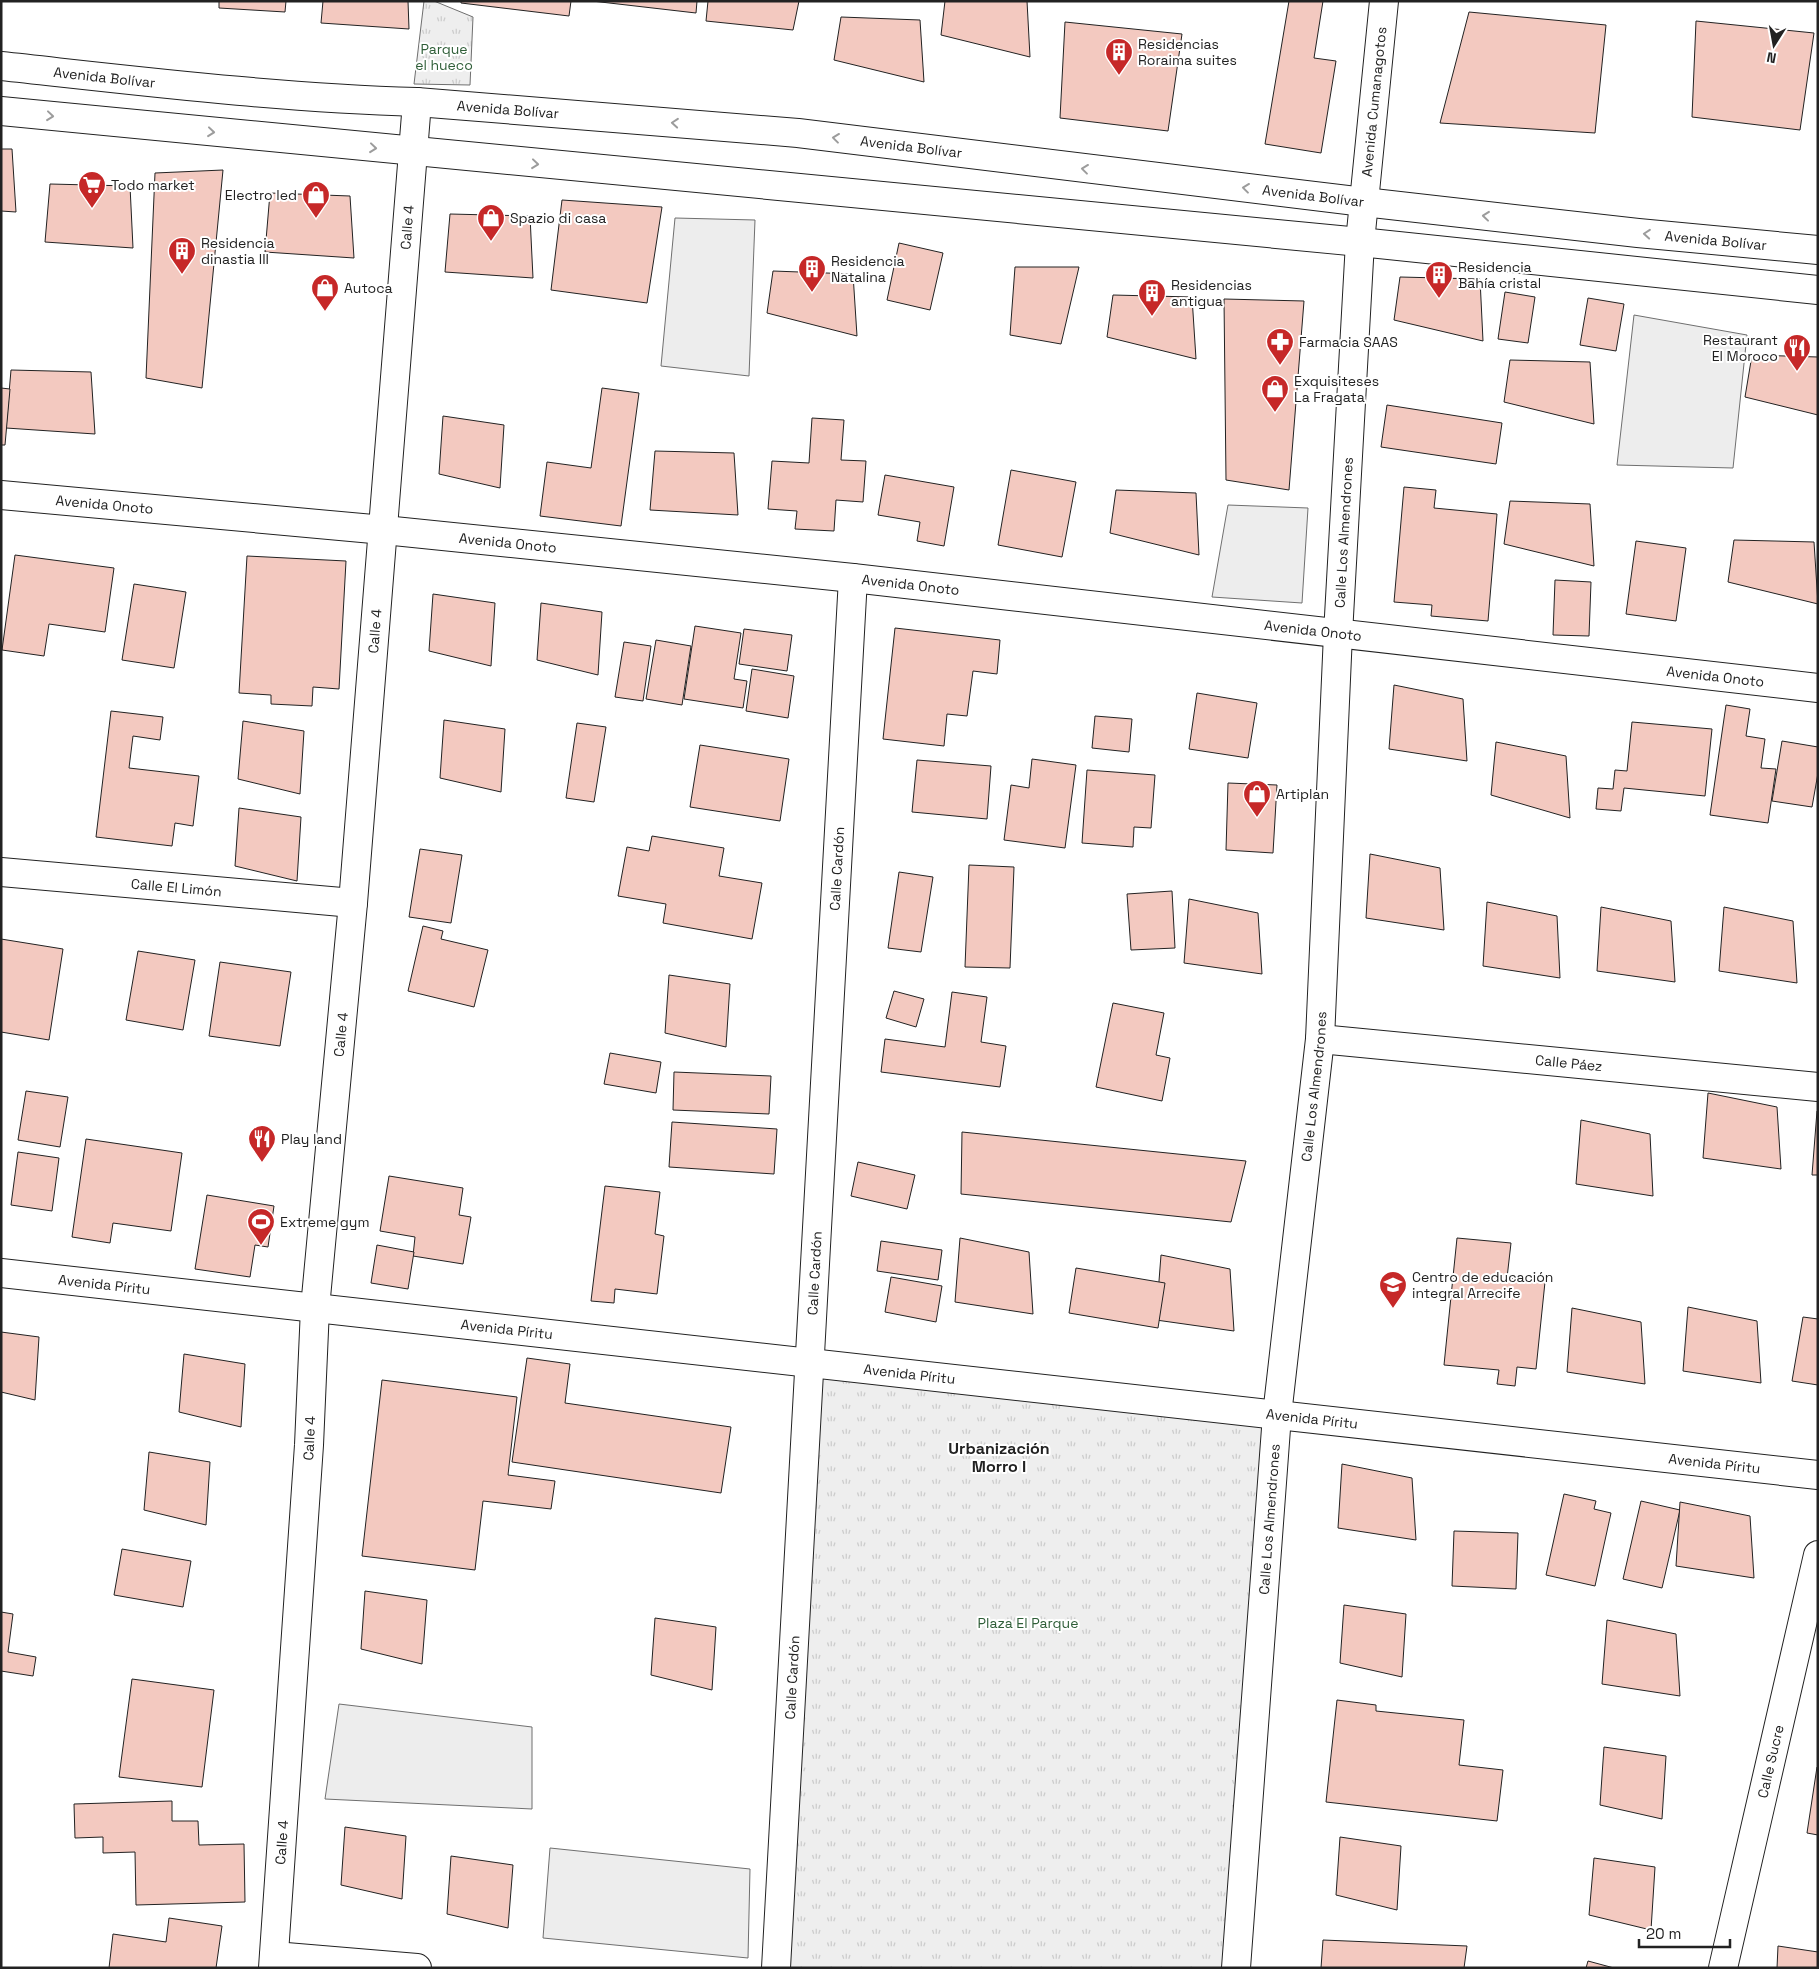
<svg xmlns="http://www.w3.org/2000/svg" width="1819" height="1969" font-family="'Space Grotesk',sans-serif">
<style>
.park{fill:url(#park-tufts);stroke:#6f6f6f}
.parking{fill:#ededed;stroke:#6f6f6f}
.building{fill:#f3c9c0;stroke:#222}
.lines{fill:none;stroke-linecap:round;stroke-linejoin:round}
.street-casing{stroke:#222;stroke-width:30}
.street{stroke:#fff;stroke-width:28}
.oneway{stroke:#9c9c9c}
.labels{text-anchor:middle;stroke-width:4;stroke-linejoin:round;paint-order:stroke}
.poi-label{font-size:14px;fill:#222;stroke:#fff;text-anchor:start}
.park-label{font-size:14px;fill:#2f5e38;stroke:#fff}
.street-label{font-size:14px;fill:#222;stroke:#fff}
.quarter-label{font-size:16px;font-weight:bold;fill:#222;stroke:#fff}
</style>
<defs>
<pattern id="park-tufts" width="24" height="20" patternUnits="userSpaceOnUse" patternTransform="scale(1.25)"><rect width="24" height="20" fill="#eee"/><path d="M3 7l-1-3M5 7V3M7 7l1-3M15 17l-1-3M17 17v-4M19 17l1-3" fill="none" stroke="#ccc"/></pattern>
</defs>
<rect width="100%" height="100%" fill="#fff"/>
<g class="park">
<polygon points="424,1 434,1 473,17 470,85 414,84"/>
<polygon points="810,1363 1277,1415 1236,1968 776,1968"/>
</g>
<g class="parking">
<polygon points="675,218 755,220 749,376 661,366"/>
<polygon points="1634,315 1747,335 1733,468 1617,465"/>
<polygon points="1228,505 1308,508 1302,603 1212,597"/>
<polygon points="339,1704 532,1727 532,1809 325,1799"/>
<polygon points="550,1848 750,1869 748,1958 543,1938"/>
</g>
<g class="building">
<polygon points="219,1 286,1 285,12 219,8"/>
<polygon points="323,1 408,1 409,29 321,23"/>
<polygon points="461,1 571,1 569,16 461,3"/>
<polygon points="592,1 697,1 696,13"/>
<polygon points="708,1 799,1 793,30 706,21"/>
<polygon points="945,1 1027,1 1030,57 941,35"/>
<polygon points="1289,1 1323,1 1314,58 1336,61 1321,153 1265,144"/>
<polygon points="1469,12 1606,25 1595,133 1440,123"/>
<polygon points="841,17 920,20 924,82 834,60"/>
<polygon points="1696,21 1814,33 1800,130 1692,117"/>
<polygon points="1065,22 1182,34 1168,131 1060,118"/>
<polygon points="1,149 12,149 16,212 1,211"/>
<polygon points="223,170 202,388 146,378 155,173"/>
<polygon points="50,184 130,186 133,248 45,242"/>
<polygon points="270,193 350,196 354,258 265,252"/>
<polygon points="562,200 662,207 647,303 551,290"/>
<polygon points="450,214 530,216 533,278 445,272"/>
<polygon points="899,243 943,253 930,310 887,300"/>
<polygon points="1015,267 1079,267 1061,344 1010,335"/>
<polygon points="773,271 853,274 857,336 767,313"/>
<polygon points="1400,277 1480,279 1483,341 1394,320"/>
<polygon points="1505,292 1535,297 1528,343 1498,339"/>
<polygon points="1113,295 1192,297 1196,359 1107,337"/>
<polygon points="1588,298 1624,304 1616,351 1580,345"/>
<polygon points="1224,299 1304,301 1289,490 1226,480"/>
<polygon points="1752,355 1818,357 1818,415 1745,397"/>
<polygon points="1510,360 1590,362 1594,424 1504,402"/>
<polygon points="11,370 91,372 95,434 6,428"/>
<polygon points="1,388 10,389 5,445 1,445"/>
<polygon points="602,388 639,393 621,526 540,516 547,462 591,468"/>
<polygon points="1387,405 1502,423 1496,464 1381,447"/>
<polygon points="443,416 504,425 500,488 439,474"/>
<polygon points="812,418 844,420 841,460 866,461 863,502 836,500 834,531 795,529 797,511 768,509 772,461 809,463"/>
<polygon points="655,451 734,453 738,515 650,510"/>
<polygon points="1011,470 1076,482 1062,557 998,545"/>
<polygon points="885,475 954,487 944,546 917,541 920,522 878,515"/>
<polygon points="1404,487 1436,490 1434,508 1497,514 1488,621 1431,616 1432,605 1394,602"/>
<polygon points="1116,490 1196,493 1199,555 1110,533"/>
<polygon points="1510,501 1590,504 1594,566 1504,544"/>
<polygon points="1734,540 1814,542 1818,604 1728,582"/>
<polygon points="1636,541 1686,548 1676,621 1626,614"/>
<polygon points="15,555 114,568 105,632 49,624 44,656 2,650"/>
<polygon points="247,556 346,561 339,689 313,687 312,706 271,704 271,695 239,693"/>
<polygon points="1555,580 1591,582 1589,636 1553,635"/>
<polygon points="134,584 186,592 174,668 122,660"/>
<polygon points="433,594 495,603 491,666 429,651"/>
<polygon points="541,603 602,612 598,675 537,660"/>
<polygon points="695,626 741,633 734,679 747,681 743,708 684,699"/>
<polygon points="895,628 1000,640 997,674 973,671 967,716 947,714 944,746 883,739"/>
<polygon points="744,629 792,635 787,671 739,664"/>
<polygon points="656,640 691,646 682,705 646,699"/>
<polygon points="624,642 651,646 643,701 615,697"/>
<polygon points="752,669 794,676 788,718 746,711"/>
<polygon points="1394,685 1463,699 1467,761 1389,749"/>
<polygon points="1197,693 1257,703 1248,758 1189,749"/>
<polygon points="1726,705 1750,709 1746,736 1765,739 1761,768 1776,769 1768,823 1710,815"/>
<polygon points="111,711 163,717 160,740 133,736 129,768 199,776 193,826 175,823 172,846 96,837"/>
<polygon points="1095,716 1132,719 1129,752 1092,748"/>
<polygon points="444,720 505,729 501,792 440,778"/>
<polygon points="243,721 304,731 300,794 238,779"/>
<polygon points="1632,722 1712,729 1705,796 1624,788 1621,811 1596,809 1598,788 1613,789 1615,770 1627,771"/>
<polygon points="577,723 606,727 594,802 566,798"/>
<polygon points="1782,741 1818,747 1818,773 1812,807 1772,801"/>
<polygon points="1496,742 1566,756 1570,818 1491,795"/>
<polygon points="700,745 789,759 780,821 690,807"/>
<polygon points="1032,759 1076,765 1065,848 1004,840 1011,785 1029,788"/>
<polygon points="917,760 991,766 987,819 912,812"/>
<polygon points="1087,770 1155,775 1151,828 1134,827 1133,847 1082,843"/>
<polygon points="1228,783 1277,785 1273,853 1226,850"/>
<polygon points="239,808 301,817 297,881 235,866"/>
<polygon points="652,836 724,848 719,876 762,883 752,939 663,923 666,904 618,896 627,847 649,851"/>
<polygon points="420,849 462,855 451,923 409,917"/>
<polygon points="1370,854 1440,868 1444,930 1366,918"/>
<polygon points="969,865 1014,867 1010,968 965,967"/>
<polygon points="899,872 933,877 921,952 888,948"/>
<polygon points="1172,891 1175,948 1131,950 1127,894"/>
<polygon points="1189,899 1258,913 1262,974 1184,963"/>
<polygon points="1487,902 1557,916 1560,978 1483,966"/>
<polygon points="1601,907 1671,921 1675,982 1597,971"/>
<polygon points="1724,907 1793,921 1797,983 1719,971"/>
<polygon points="423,926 443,931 441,939 488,950 474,1007 408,991"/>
<polygon points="1,939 63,949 49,1040 1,1032"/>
<polygon points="138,951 195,960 183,1030 126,1020"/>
<polygon points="220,962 291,972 280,1046 209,1036"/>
<polygon points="669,975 730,984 726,1047 665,1033"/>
<polygon points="894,991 924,999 916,1027 886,1018"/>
<polygon points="952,992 987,997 981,1042 1006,1046 1000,1087 881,1072 885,1039 945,1047"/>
<polygon points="1113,1003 1164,1013 1156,1055 1170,1058 1162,1101 1096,1087"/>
<polygon points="610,1053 661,1062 656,1093 604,1084"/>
<polygon points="674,1072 771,1076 769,1114 673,1110"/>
<polygon points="26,1091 68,1097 60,1147 18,1140"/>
<polygon points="1708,1093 1777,1107 1781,1169 1703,1158"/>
<polygon points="1817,1111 1818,1111 1818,1175 1812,1175"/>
<polygon points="1581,1120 1650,1134 1653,1196 1576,1184"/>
<polygon points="672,1122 777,1129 774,1174 669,1167"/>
<polygon points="962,1132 1246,1161 1231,1222 961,1194"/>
<polygon points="86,1139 182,1153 171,1231 113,1223 110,1243 72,1237"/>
<polygon points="18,1152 59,1158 52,1211 11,1205"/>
<polygon points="858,1162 915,1175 907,1209 851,1196"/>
<polygon points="389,1176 463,1188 459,1215 471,1217 463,1264 413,1256 415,1237 380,1231"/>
<polygon points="605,1186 660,1192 655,1234 664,1236 657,1294 615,1289 614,1303 591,1301"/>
<polygon points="207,1195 274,1206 268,1247 255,1245 250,1277 195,1269"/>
<polygon points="960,1238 1029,1252 1033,1314 955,1302"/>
<polygon points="1457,1238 1511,1243 1507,1278 1545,1282 1536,1369 1517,1367 1515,1386 1497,1384 1499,1370 1444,1365"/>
<polygon points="881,1241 942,1250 938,1280 877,1271"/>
<polygon points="377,1245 414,1252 408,1289 371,1283"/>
<polygon points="1161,1255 1230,1269 1234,1331 1156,1320"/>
<polygon points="1076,1268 1165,1283 1158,1328 1069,1313"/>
<polygon points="891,1277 942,1286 936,1322 885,1312"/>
<polygon points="1688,1307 1757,1321 1761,1383 1683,1371"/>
<polygon points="1572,1308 1641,1322 1645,1384 1567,1372"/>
<polygon points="1803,1317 1818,1319 1818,1385 1792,1381"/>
<polygon points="1,1332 39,1337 35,1400 1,1392"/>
<polygon points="184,1354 245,1364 241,1427 179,1412"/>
<polygon points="527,1358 570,1364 565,1403 731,1427 721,1493 512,1462"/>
<polygon points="382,1380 517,1397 508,1475 555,1481 551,1509 483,1501 475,1570 362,1556"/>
<polygon points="149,1452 210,1462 206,1525 144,1510"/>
<polygon points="1342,1464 1412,1478 1416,1540 1338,1528"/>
<polygon points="1564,1494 1596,1501 1594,1509 1611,1513 1595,1586 1546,1575"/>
<polygon points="1641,1501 1680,1510 1662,1588 1623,1579"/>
<polygon points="1680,1502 1750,1516 1754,1578 1676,1566"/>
<polygon points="1454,1531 1518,1533 1516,1589 1452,1586"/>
<polygon points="122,1549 191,1561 183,1607 114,1595"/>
<polygon points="365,1591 427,1600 422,1664 361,1649"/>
<polygon points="1344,1605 1406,1614 1402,1677 1340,1663"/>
<polygon points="1,1612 13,1614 8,1652 36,1657 33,1676 1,1671"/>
<polygon points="655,1618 716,1627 712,1690 651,1675"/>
<polygon points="1607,1620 1676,1634 1680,1696 1602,1684"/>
<polygon points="132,1679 214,1690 202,1787 119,1777"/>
<polygon points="1337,1700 1376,1705 1376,1711 1464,1720 1459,1765 1503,1770 1497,1821 1326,1802"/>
<polygon points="1604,1747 1666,1756 1662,1819 1600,1805"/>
<polygon points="1817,1767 1818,1767 1818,1835 1807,1833"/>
<polygon points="172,1801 172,1821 198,1821 199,1845 244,1844 245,1902 136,1905 135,1852 103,1853 103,1837 75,1838 74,1804"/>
<polygon points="345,1827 406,1836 402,1899 341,1885"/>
<polygon points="1340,1837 1401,1846 1397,1910 1336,1895"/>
<polygon points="451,1856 513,1865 508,1928 447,1914"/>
<polygon points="1594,1858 1655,1867 1651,1930 1589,1915"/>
<polygon points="169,1918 222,1926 216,1968 109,1968 113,1934 166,1942"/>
<polygon points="1323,1940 1467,1946 1464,1968 1321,1968"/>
<polygon points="1778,1946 1818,1952 1818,1968 1777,1968"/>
<polygon points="1588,1961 1614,1968 1586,1968"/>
</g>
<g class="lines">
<defs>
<g id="street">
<path id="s1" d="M1 66C140 81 278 98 417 102L798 133 1364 202 1638 233 1818 250"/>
<polyline points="1,111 1360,242 1818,290"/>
<path id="s2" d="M1 495 384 530 853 578 1818 688"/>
<path id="s3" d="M1 872 353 903"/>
<path id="s4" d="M1320 1039 1818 1087"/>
<path id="s5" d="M1 1273 1818 1475"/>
<polyline points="274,1956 417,1968"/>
<path id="s6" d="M273 1968 309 1445 315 1308 353 903 417 102"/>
<path id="s7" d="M776 1968 853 578"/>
<path id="s8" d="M1236 1968 1277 1415 1320 1039 1338 634 1360 242 1384 1"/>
<path id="s9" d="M1723 1968 1818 1555"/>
</g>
</defs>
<use href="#street" class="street-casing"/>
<use href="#street" class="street"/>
</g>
<defs><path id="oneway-chevron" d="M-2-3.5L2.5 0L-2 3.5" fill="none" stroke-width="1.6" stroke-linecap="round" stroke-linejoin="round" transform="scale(1.25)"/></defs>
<g class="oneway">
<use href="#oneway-chevron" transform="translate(50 116) rotate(6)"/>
<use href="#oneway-chevron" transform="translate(675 123) rotate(-175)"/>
<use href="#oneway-chevron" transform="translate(211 132) rotate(6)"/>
<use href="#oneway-chevron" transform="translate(836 138) rotate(-173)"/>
<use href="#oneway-chevron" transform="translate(373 148) rotate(6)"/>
<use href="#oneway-chevron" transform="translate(535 164) rotate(6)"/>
<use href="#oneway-chevron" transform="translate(1085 169) rotate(-173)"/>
<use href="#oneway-chevron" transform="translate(1246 188) rotate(-173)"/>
<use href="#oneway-chevron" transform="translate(1486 216) rotate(-174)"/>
<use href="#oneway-chevron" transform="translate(1647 234) rotate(-175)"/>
</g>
<defs>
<symbol id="building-pin" viewBox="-11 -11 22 30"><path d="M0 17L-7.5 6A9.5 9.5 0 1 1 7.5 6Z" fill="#c62828" stroke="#fff"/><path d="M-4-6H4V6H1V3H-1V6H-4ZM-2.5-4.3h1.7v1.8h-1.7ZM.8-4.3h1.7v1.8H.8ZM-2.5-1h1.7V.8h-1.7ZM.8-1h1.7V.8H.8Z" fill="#fff"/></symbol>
<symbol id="supermarket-pin" viewBox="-11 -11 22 30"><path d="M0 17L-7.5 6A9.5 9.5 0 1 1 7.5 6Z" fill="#c62828" stroke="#fff"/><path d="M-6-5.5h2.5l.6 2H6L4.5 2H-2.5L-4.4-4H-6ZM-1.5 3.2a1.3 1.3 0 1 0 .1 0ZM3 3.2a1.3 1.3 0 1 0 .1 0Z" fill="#fff"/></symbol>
<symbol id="shop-pin" viewBox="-11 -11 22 30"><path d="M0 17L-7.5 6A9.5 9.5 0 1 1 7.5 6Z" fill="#c62828" stroke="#fff"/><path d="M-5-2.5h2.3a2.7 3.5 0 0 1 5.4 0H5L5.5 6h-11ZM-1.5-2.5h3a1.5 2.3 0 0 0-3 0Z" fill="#fff"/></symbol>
<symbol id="pharmacy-pin" viewBox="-11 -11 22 30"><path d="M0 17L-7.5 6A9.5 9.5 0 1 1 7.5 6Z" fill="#c62828" stroke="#fff"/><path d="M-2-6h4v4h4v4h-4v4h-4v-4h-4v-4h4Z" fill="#fff"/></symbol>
<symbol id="restaurant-pin" viewBox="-11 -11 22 30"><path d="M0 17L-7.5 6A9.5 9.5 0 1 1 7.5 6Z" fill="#c62828" stroke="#fff"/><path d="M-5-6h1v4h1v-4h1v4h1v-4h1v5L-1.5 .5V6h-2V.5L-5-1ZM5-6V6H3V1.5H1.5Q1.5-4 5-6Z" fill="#fff"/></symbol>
<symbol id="stadium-pin" viewBox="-11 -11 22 30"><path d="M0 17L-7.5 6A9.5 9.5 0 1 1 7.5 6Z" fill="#c62828" stroke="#fff"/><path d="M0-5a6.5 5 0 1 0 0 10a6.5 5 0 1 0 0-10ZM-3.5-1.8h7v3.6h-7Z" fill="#fff"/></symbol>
<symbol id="school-pin" viewBox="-11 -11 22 30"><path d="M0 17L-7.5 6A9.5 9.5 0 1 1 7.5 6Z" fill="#c62828" stroke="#fff"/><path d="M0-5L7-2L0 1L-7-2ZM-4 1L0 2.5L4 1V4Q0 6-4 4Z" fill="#fff"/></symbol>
</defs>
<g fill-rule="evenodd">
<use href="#building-pin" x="1103" y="36" width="32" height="43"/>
<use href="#supermarket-pin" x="76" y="169" width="32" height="43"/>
<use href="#shop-pin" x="300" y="179" width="32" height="43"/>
<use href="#shop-pin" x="475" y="202" width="32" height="43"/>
<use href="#building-pin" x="166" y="235" width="32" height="43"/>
<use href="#building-pin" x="796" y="253" width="32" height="43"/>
<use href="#building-pin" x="1423" y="259" width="32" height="43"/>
<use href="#shop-pin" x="309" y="272" width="32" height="43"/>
<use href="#building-pin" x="1136" y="277" width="32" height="43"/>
<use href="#pharmacy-pin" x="1264" y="326" width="32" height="43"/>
<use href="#restaurant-pin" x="1781" y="332" width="32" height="43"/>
<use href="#shop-pin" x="1259" y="373" width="32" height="43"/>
<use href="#shop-pin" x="1241" y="778" width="32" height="43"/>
<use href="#restaurant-pin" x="246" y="1123" width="32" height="43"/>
<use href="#stadium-pin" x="245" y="1206" width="32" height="43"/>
<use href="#school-pin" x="1377" y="1269" width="32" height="43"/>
</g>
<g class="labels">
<g class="poi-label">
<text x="1138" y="49">Residencias<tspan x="1138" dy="16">Roraima suites</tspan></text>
<text x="111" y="190">Todo market</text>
<text x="297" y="200" text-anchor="end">Electro led</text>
<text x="510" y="223">Spazio di casa</text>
<text x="201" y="248">Residencia<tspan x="201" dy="16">dinastia III</tspan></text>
<text x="831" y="266">Residencia<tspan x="831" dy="16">Natalina</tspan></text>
<text x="1458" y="272">Residencia<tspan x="1458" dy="16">Bahía cristal</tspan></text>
<text x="1171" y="290">Residencias<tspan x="1171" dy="16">antigua</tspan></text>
<text x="344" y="293">Autoca</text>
<text x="1778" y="345" text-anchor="end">Restaurant<tspan x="1778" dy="16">El Moroco</tspan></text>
<text x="1299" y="347">Farmacia SAAS</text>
<text x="1294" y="386">Exquisiteses<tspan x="1294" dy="16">La Fragata</tspan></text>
<text x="1276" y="799">Artiplan</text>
<text x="281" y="1144">Play land</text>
<text x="280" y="1227">Extreme gym</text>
<text x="1412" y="1282">Centro de educación<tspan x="1412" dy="16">integral Arrecife</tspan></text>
</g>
<g class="park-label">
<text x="444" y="54">Parque<tspan x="444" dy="16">el hueco</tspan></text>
<text x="1028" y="1628">Plaza El Parque</text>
</g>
<g class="street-label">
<text dy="5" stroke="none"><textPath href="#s1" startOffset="104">Avenida Bolívar</textPath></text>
<text dy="5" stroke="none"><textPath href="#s8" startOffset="1872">Avenida Cumanagotos</textPath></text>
<text dy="5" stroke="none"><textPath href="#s1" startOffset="509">Avenida Bolívar</textPath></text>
<text dy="5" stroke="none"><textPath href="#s1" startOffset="914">Avenida Bolívar</textPath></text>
<text dy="5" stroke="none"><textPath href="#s1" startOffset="1319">Avenida Bolívar</textPath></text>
<text dy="5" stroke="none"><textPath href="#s6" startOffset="1746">Calle 4</textPath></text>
<text dy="5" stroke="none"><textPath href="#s1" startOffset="1724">Avenida Bolívar</textPath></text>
<text dy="5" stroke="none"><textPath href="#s2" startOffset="104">Avenida Onoto</textPath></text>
<text dy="5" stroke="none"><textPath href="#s8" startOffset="1440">Calle Los Almendrones</textPath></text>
<text dy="5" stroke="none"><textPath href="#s2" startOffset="509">Avenida Onoto</textPath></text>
<text dy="5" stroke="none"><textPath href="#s2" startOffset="914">Avenida Onoto</textPath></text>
<text dy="5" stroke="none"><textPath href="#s6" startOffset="1341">Calle 4</textPath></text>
<text dy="5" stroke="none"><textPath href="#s2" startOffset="1319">Avenida Onoto</textPath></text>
<text dy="5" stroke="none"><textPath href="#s2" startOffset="1724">Avenida Onoto</textPath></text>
<text dy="5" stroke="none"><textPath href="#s7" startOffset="1101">Calle Cardón</textPath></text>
<text dy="5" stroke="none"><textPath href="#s3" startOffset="176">Calle El Limón</textPath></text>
<text dy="5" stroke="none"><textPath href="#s6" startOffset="936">Calle 4</textPath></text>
<text dy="5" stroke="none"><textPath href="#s4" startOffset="250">Calle Páez</textPath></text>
<text dy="5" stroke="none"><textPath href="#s8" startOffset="885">Calle Los Almendrones</textPath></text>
<text dy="5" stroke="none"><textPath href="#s7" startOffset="696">Calle Cardón</textPath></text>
<text dy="5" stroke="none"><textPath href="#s5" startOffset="104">Avenida Píritu</textPath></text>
<text dy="5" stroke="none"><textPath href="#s5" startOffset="509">Avenida Píritu</textPath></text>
<text dy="5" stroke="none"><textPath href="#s5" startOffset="914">Avenida Píritu</textPath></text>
<text dy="5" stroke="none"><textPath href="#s5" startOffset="1319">Avenida Píritu</textPath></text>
<text dy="5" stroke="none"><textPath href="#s6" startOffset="531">Calle 4</textPath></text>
<text dy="5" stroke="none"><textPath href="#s5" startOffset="1724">Avenida Píritu</textPath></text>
<text dy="5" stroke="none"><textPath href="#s8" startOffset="450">Calle Los Almendrones</textPath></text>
<text dy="5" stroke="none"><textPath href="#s7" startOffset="291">Calle Cardón</textPath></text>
<text dy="5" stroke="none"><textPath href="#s9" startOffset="212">Calle Sucre</textPath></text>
<text dy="5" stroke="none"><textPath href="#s6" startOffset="126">Calle 4</textPath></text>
</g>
<g class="quarter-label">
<text x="999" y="1454">Urbanización<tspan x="999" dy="18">Morro I</tspan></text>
</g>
</g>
<rect width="1819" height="1969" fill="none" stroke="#222222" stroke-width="5"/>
<g transform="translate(1774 45) rotate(191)" stroke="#ffffff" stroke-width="4" paint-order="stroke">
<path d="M0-4L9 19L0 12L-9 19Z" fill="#222222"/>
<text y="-8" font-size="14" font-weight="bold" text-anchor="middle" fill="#222222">N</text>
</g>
<path d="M1639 1939v8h91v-8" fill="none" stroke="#222222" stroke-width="2.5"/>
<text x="1646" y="1939" font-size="15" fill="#222222" stroke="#ffffff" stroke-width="4" paint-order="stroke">20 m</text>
</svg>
